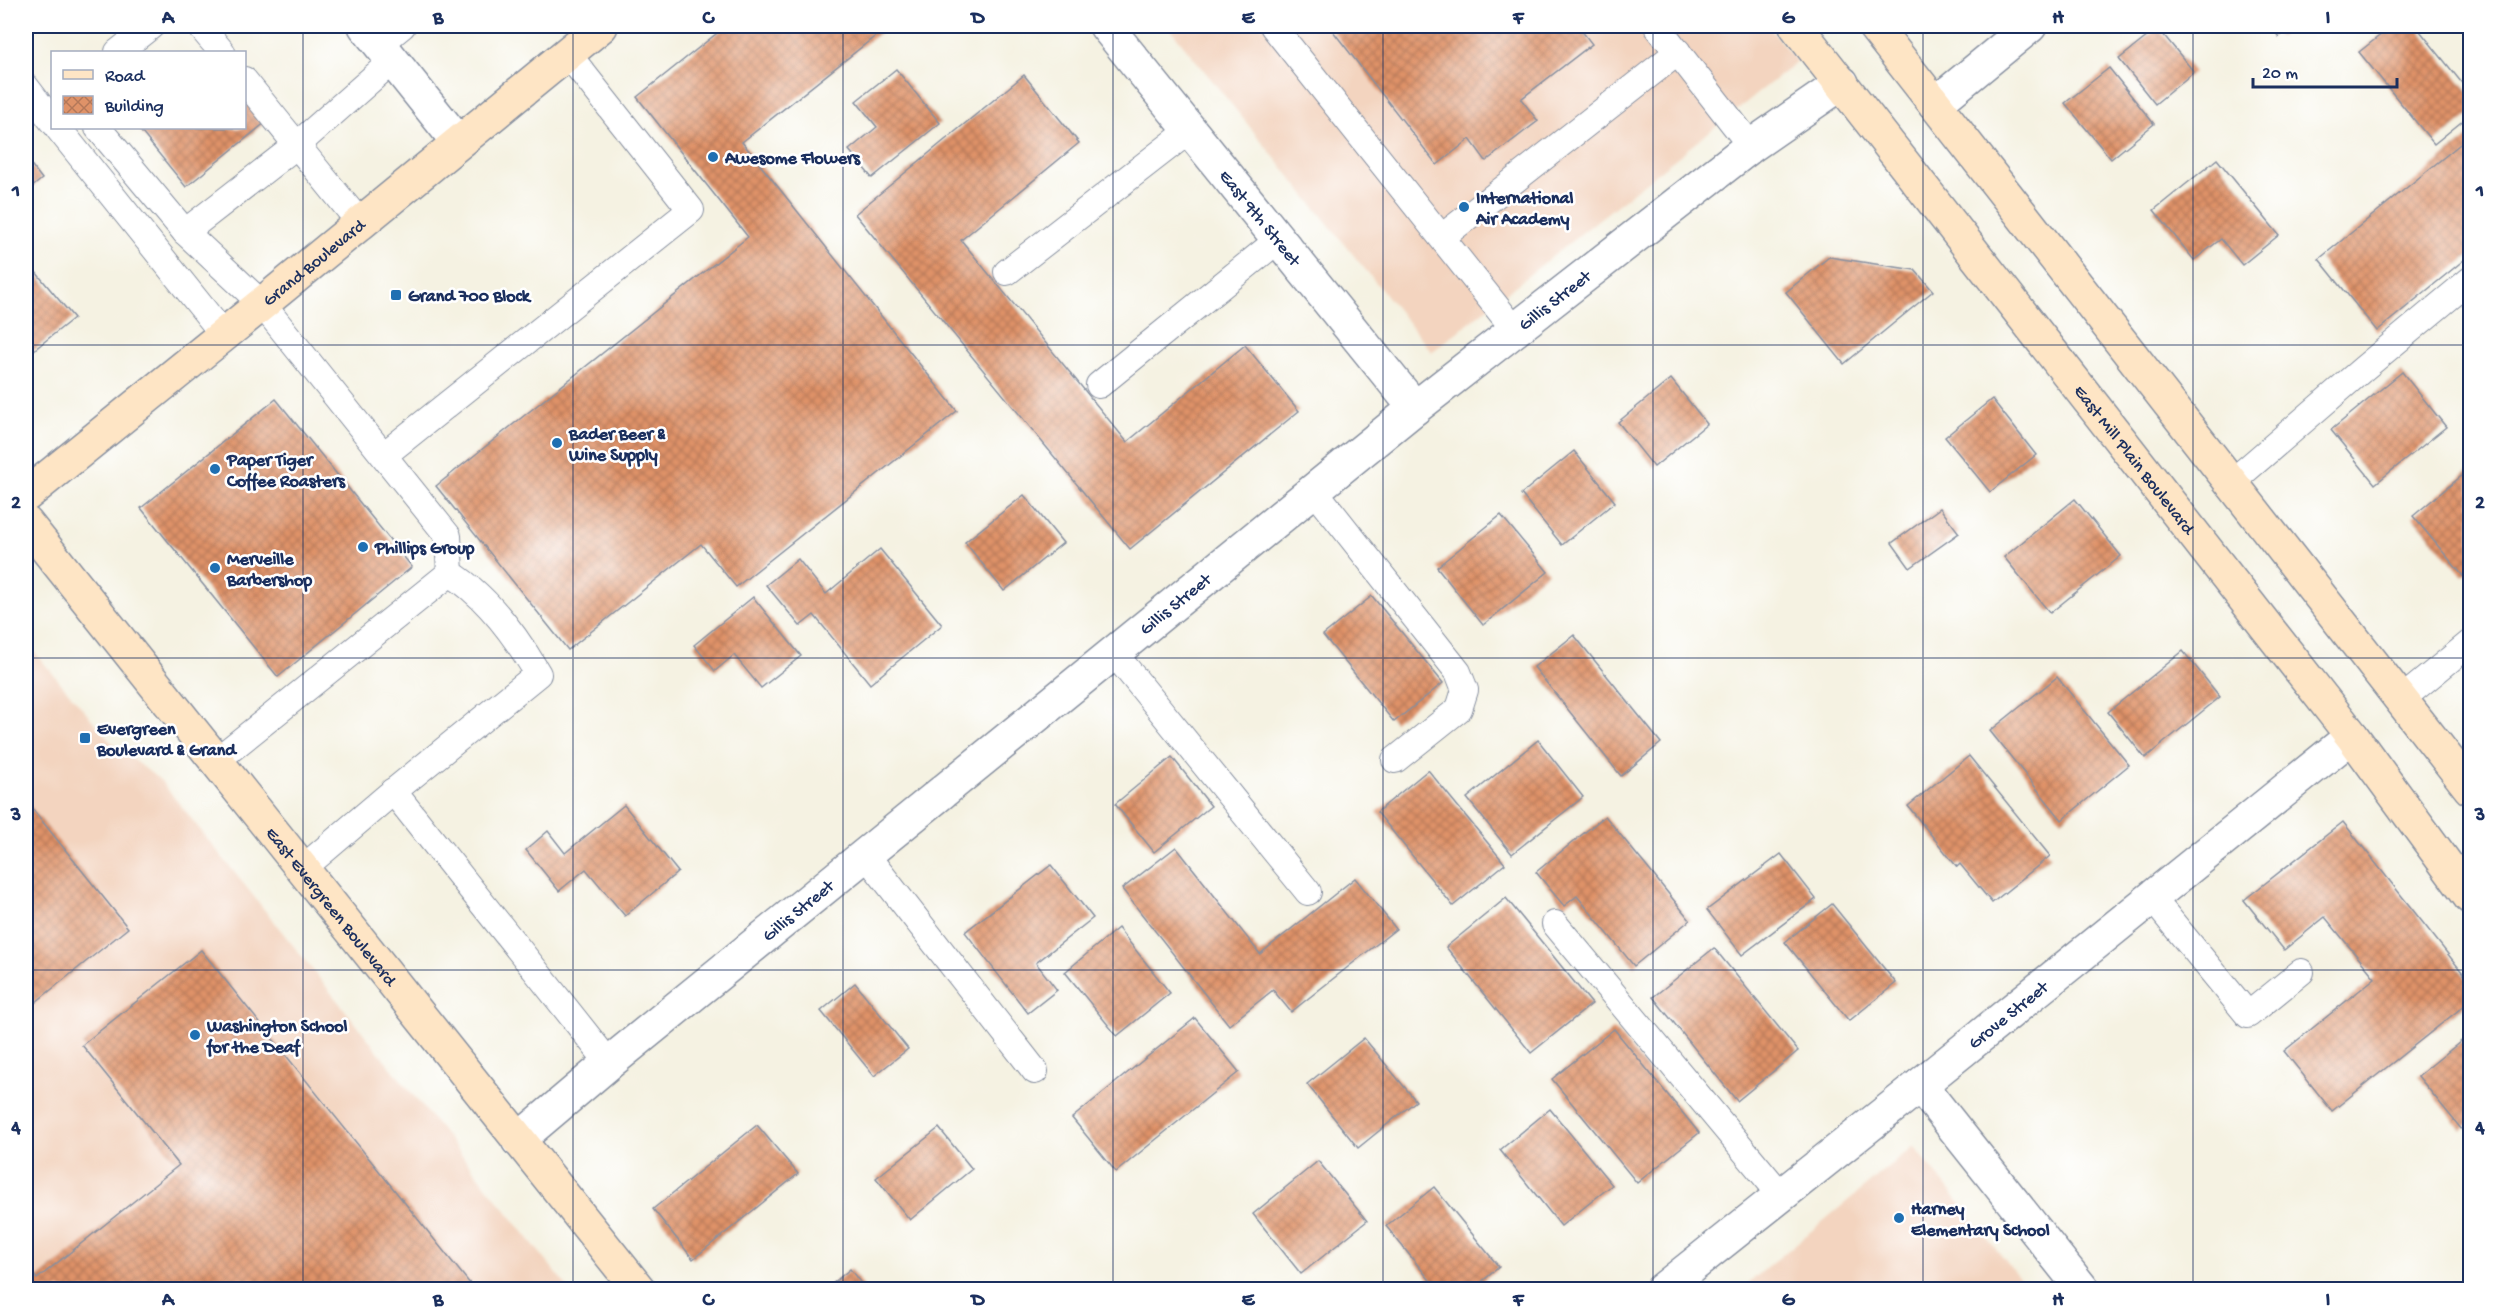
<svg xmlns="http://www.w3.org/2000/svg" width="2496" height="1315" font-family="'Gochi Hand',sans-serif">
<style>
.built{fill:#f3d4bf}
.building{fill:url(#building-cross-hatch)}
.lines{fill:none;stroke-linecap:round;stroke-linejoin:round}
.lane-casing{stroke:#8890a0;stroke-width:28}
.street-casing{stroke:#8890a0;stroke-width:36}
.secondary-casing{stroke:#8890a0;stroke-width:36}
.lane{stroke:#fff;stroke-width:26}
.street{stroke:#fff;stroke-width:33}
.secondary{stroke:#fee5c5;stroke-width:33}
.grid{fill:none;stroke:#1b2f5e;stroke-width:1.5;stroke-opacity:0.55}
.poi-dot{fill:#1f6fb2;stroke:#fff;stroke-width:2}
.labels{text-anchor:middle;stroke-width:5;stroke-linejoin:round;paint-order:stroke}
.poi-label{font-size:18px;font-weight:bold;fill:#1b2f5e;stroke:#fff;text-anchor:start}
.street-label{font-size:18px;fill:#1b2f5e;stroke:#fff}
.neatline{fill:none;stroke:#1b2f5e;stroke-width:2}
.grid-label{font-size:20px;text-anchor:middle;font-weight:bold;fill:#1b2f5e}
</style>
<defs>
<pattern id="building-cross-hatch" width="8" height="8" patternUnits="userSpaceOnUse" patternTransform="scale(1.5)"><rect width="8" height="8" fill="#df9268"/><path d="M0 0l8 8M0 8l8-8" fill="none" stroke="#b47859"/></pattern>
</defs>
<rect width="100%" height="100%" fill="#fff"/>
<filter id="ink" filterUnits="userSpaceOnUse"><feTurbulence type="fractalNoise" baseFrequency=".0167" numOctaves="2"/><feDisplacementMap in="SourceGraphic" scale="12" xChannelSelector="R" yChannelSelector="G"/><feConvolveMatrix kernelMatrix="1 2 1 2 8 2 1 2 1" color-interpolation-filters="sRGB"/></filter>
<filter id="wash" filterUnits="userSpaceOnUse"><feTurbulence type="fractalNoise" baseFrequency=".008" numOctaves="4" result="noise"/><feDisplacementMap in="SourceGraphic" scale="24" xChannelSelector="R" yChannelSelector="G"/><feGaussianBlur stdDeviation="1.35" result="paint"/><feColorMatrix in="noise" values="0 0 0 0 0 0 0 0 0 0 0 0 0 0 0 0 0 1.4 0 .05"/><feComposite in="paint" operator="in"/></filter>
<g filter="url(#wash)">
<rect width="100%" height="100%" fill="#f5f2e2"/>
<g class="built">
<polygon points="1168,26 1768,26 1797,62 1432,352"/>
<polygon points="26,642 110,741 161,781 569,1289 26,1289"/>
<polygon points="1914,1146 2028,1289 1741,1289"/>
</g>
<g id="blocks">
<g class="building">
<polygon points="726,26 888,26 742,142 957,411 736,587 701,544 568,650 436,486 748,237 637,97"/>
<polygon points="1329,26 1578,26 1592,44 1521,99 1538,121 1486,161 1470,139 1437,165"/>
<polygon points="2270,26 2293,26 2279,37"/>
<polygon points="2392,26 2416,26 2470,93 2470,115 2434,144 2359,52"/>
<polygon points="2158,28 2194,72 2155,104 2119,59"/>
<polygon points="2109,68 2154,124 2111,159 2065,103"/>
<polygon points="896,69 940,123 872,178 849,150 877,127 856,101"/>
<polygon points="1024,75 1079,143 961,240 1127,442 1245,345 1299,411 1130,549 855,214"/>
<polygon points="244,95 266,122 186,187 138,128 244,128"/>
<polygon points="2470,136 2470,255 2377,331 2319,259"/>
<polygon points="26,158 42,179 26,192"/>
<polygon points="2217,159 2279,235 2242,265 2221,239 2194,260 2154,210"/>
<polygon points="1829,257 1915,270 1933,291 1844,364 1786,292"/>
<polygon points="30,265 74,318 29,354 26,350 26,268"/>
<polygon points="2402,372 2446,427 2375,484 2331,430"/>
<polygon points="1671,379 1707,424 1654,467 1618,422"/>
<polygon points="276,399 412,567 278,677 141,508"/>
<polygon points="1992,399 2036,455 1990,492 1945,437"/>
<polygon points="1574,451 1615,502 1562,545 1521,494"/>
<polygon points="2470,469 2470,570 2463,576 2413,516"/>
<polygon points="1024,495 1063,543 1004,591 965,542"/>
<polygon points="2075,499 2121,556 2050,613 2004,557"/>
<polygon points="1940,508 1959,533 1910,568 1892,543"/>
<polygon points="1501,515 1548,572 1483,625 1437,567"/>
<polygon points="880,549 942,625 870,684 814,615 800,626 766,585 798,559 826,594"/>
<polygon points="1372,596 1443,683 1394,722 1323,635"/>
<polygon points="753,597 801,656 761,688 734,655 715,671 694,645"/>
<polygon points="1574,635 1661,743 1621,776 1534,667"/>
<polygon points="2183,651 2220,697 2145,758 2108,712"/>
<polygon points="2057,677 2129,765 2062,820 1990,731"/>
<polygon points="1538,740 1583,797 1512,854 1467,798"/>
<polygon points="1969,756 2050,856 1992,903 1960,864 1957,867 1908,806"/>
<polygon points="1172,757 1211,806 1154,852 1115,804"/>
<polygon points="1428,770 1505,864 1453,906 1377,812"/>
<polygon points="26,801 128,928 26,1010"/>
<polygon points="624,805 678,872 625,916 586,869 559,891 526,850 548,831 565,853"/>
<polygon points="1605,816 1690,920 1634,966 1577,896 1564,906 1536,872"/>
<polygon points="2343,822 2470,982 2470,1001 2332,1111 2284,1051 2375,978 2325,917 2284,950 2244,900"/>
<polygon points="1176,847 1260,954 1355,878 1396,929 1291,1012 1273,990 1229,1025 1122,889"/>
<polygon points="1781,854 1816,899 1742,955 1707,910"/>
<polygon points="1051,865 1093,918 1036,963 1057,990 1028,1013 965,932"/>
<polygon points="1506,898 1592,1004 1531,1053 1446,947"/>
<polygon points="1832,904 1896,983 1849,1021 1785,942"/>
<polygon points="1118,928 1170,993 1117,1036 1065,972"/>
<polygon points="1714,948 1798,1051 1737,1101 1653,997"/>
<polygon points="201,950 475,1290 26,1290 26,1265 37,1279 179,1165 82,1045"/>
<polygon points="855,983 908,1049 874,1076 821,1011"/>
<polygon points="1195,1018 1239,1072 1116,1172 1072,1118"/>
<polygon points="1614,1029 1699,1133 1637,1183 1552,1079"/>
<polygon points="2470,1034 2470,1123 2462,1130 2418,1076"/>
<polygon points="1364,1038 1416,1101 1358,1148 1307,1084"/>
<polygon points="1550,1109 1612,1185 1561,1226 1500,1150"/>
<polygon points="757,1125 798,1174 693,1259 653,1209"/>
<polygon points="939,1128 972,1169 910,1220 876,1178"/>
<polygon points="1318,1161 1367,1221 1301,1274 1253,1214"/>
<polygon points="1434,1187 1499,1267 1472,1290 1438,1290 1386,1226"/>
<polygon points="850,1269 866,1290 825,1290"/>
</g>
</g>
</g>
<g filter="url(#ink)">
<use href="#blocks" fill-opacity="0" stroke="#8890a0" stroke-width="1.5"/>
<g class="lines">
<defs>
<g id="lane">
<polyline points="200,26 222,52"/>
<polyline points="1273,26 1515,330"/>
<polyline points="1657,26 1751,146"/>
<polyline points="380,44 402,26"/>
<polyline points="118,52 151,26"/>
<polyline points="244,80 360,223"/>
<polyline points="26,87 52,121"/>
<polyline points="58,128 224,335"/>
<polyline points="98,128 185,232 262,304 448,536 450,573"/>
<polyline points="185,232 297,145 392,61"/>
<polyline points="1442,237 1678,52"/>
<polyline points="1007,272 1190,130"/>
<polyline points="1099,385 1278,240"/>
<polyline points="384,455 691,210 567,53"/>
<polyline points="2232,482 2363,369 2470,280"/>
<polyline points="1314,490 1458,672 1465,690 1459,709 1395,760"/>
<polyline points="1114,653 1308,892"/>
<polyline points="2402,699 2470,643"/>
<polyline points="216,761 450,573"/>
<polyline points="393,791 609,1063"/>
<polyline points="866,855 1035,1071"/>
<path d="M301 870 389 795 538 674C516 636 488 597 450 573"/>
<polyline points="2152,898 2248,1015 2301,972"/>
<polyline points="1555,924 1781,1195"/>
</g>
<g id="street">
<polyline points="365,26 458,142"/>
<path id="s1" d="M1106 26 1415 408"/>
<polyline points="1935,104 2030,26"/>
<polyline points="1920,1085 2083,1290"/>
<path id="s2" d="M518 1140 609 1063 1415 408 1751 146 1842 83"/>
<path id="s3" d="M1662 1290 1920 1085 2352 736"/>
</g>
<g id="secondary">
<path id="s4" d="M1796 26 2352 736 2470 897"/>
<polyline points="1874,26 2470,788"/>
<path id="s5" d="M26 495 262 304 601 26"/>
<path id="s6" d="M26 523 639 1290"/>
</g>
</defs>
<use href="#lane" class="lane-casing"/>
<use href="#street" class="street-casing"/>
<use href="#secondary" class="secondary-casing"/>
<use href="#lane" class="lane"/>
<use href="#street" class="street"/>
<use href="#secondary" class="secondary"/>
</g>
</g>
<path class="grid" d="M303 26V1290M573 26V1290M843 26V1290M1113 26V1290M1383 26V1290M1653 26V1290M1923 26V1290M2193 26V1290M26 345H2470M26 658H2470M26 970H2470"/>
<g class="poi-dot">
<circle cx="713" cy="157" r="6"/>
<circle cx="1464" cy="207" r="6"/>
<rect x="390" y="289" width="12" height="12" rx="3"/>
<circle cx="557" cy="443" r="6"/>
<circle cx="215" cy="469" r="6"/>
<circle cx="363" cy="547" r="6"/>
<circle cx="215" cy="568" r="6"/>
<rect x="79" y="732" width="12" height="12" rx="3"/>
<circle cx="195" cy="1035" r="6"/>
<circle cx="1899" cy="1218" r="6"/>
</g>
<g class="labels">
<g class="poi-label">
<text x="725" y="163">Awesome Flowers</text>
<text x="1476" y="203">International<tspan x="1476" dy="21">Air Academy</tspan></text>
<text x="408" y="301">Grand 700 Block</text>
<text x="569" y="439">Bader Beer &amp;<tspan x="569" dy="21">Wine Supply</tspan></text>
<text x="227" y="465">Paper Tiger<tspan x="227" dy="21">Coffee Roasters</tspan></text>
<text x="375" y="553">Phillips Group</text>
<text x="227" y="564">Merveille<tspan x="227" dy="21">Barbershop</tspan></text>
<text x="97" y="734">Evergreen<tspan x="97" dy="21">Boulevard &amp; Grand</tspan></text>
<text x="207" y="1031">Washington School<tspan x="207" dy="21">for the Deaf</tspan></text>
<text x="1911" y="1214">Harney<tspan x="1911" dy="21">Elementary School</tspan></text>
</g>
<g class="street-label">
<text dy="6" stroke="none"><textPath href="#s1" startOffset="246">East 9th Street</textPath></text>
<text dy="6" stroke="none"><textPath href="#s5" startOffset="370">Grand Boulevard</textPath></text>
<text dy="6" stroke="none"><textPath href="#s2" startOffset="1334">Gillis Street</textPath></text>
<text dy="6" stroke="none"><textPath href="#s4" startOffset="550">East Mill Plain Boulevard</textPath></text>
<text dy="6" stroke="none"><textPath href="#s2" startOffset="848">Gillis Street</textPath></text>
<text dy="6" stroke="none"><textPath href="#s6" startOffset="490">East Evergreen Boulevard</textPath></text>
<text dy="6" stroke="none"><textPath href="#s2" startOffset="362">Gillis Street</textPath></text>
<text dy="6" stroke="none"><textPath href="#s3" startOffset="442">Grove Street</textPath></text>
</g>
</g>
<rect width="2496" height="1315" fill="none" stroke="#fff" stroke-width="66"/>
<rect x="51" y="51" width="195" height="78" fill="#ffffff" stroke="#a4acbf" stroke-width="1.5"/>
<rect x="63" y="70" width="30" height="9" fill="#fee5c5" stroke="#a4acbf" stroke-width="1.5"/>
<text x="105" y="81" font-size="18" fill="#1b2f5e">Road</text>
<rect x="63" y="96" width="30" height="18" fill="url(#building-cross-hatch)" stroke="#a4acbf" stroke-width="1.5"/>
<text x="105" y="111" font-size="18" fill="#1b2f5e">Building</text>
<path d="M2253 78v9h144v-9" fill="none" stroke="#1b2f5e" stroke-width="3"/>
<text x="2262" y="78" font-size="18" fill="#1b2f5e" stroke="#ffffff" stroke-width="4.5" paint-order="stroke">20 m</text>
<rect x="33" y="33" width="2430" height="1249" class="neatline"/>
<g class="grid-label">
<text x="168" y="23">A</text>
<text x="438" y="23">B</text>
<text x="708" y="23">C</text>
<text x="978" y="23">D</text>
<text x="1248" y="23">E</text>
<text x="1518" y="23">F</text>
<text x="1788" y="23">G</text>
<text x="2058" y="23">H</text>
<text x="2328" y="23">I</text>
<text x="16" y="196">1</text>
<text x="2480" y="196">1</text>
<text x="16" y="508">2</text>
<text x="2480" y="508">2</text>
<text x="16" y="820">3</text>
<text x="2480" y="820">3</text>
<text x="16" y="1133">4</text>
<text x="2480" y="1133">4</text>
<text x="168" y="1305">A</text>
<text x="438" y="1305">B</text>
<text x="708" y="1305">C</text>
<text x="978" y="1305">D</text>
<text x="1248" y="1305">E</text>
<text x="1518" y="1305">F</text>
<text x="1788" y="1305">G</text>
<text x="2058" y="1305">H</text>
<text x="2328" y="1305">I</text>
</g>
</svg>
